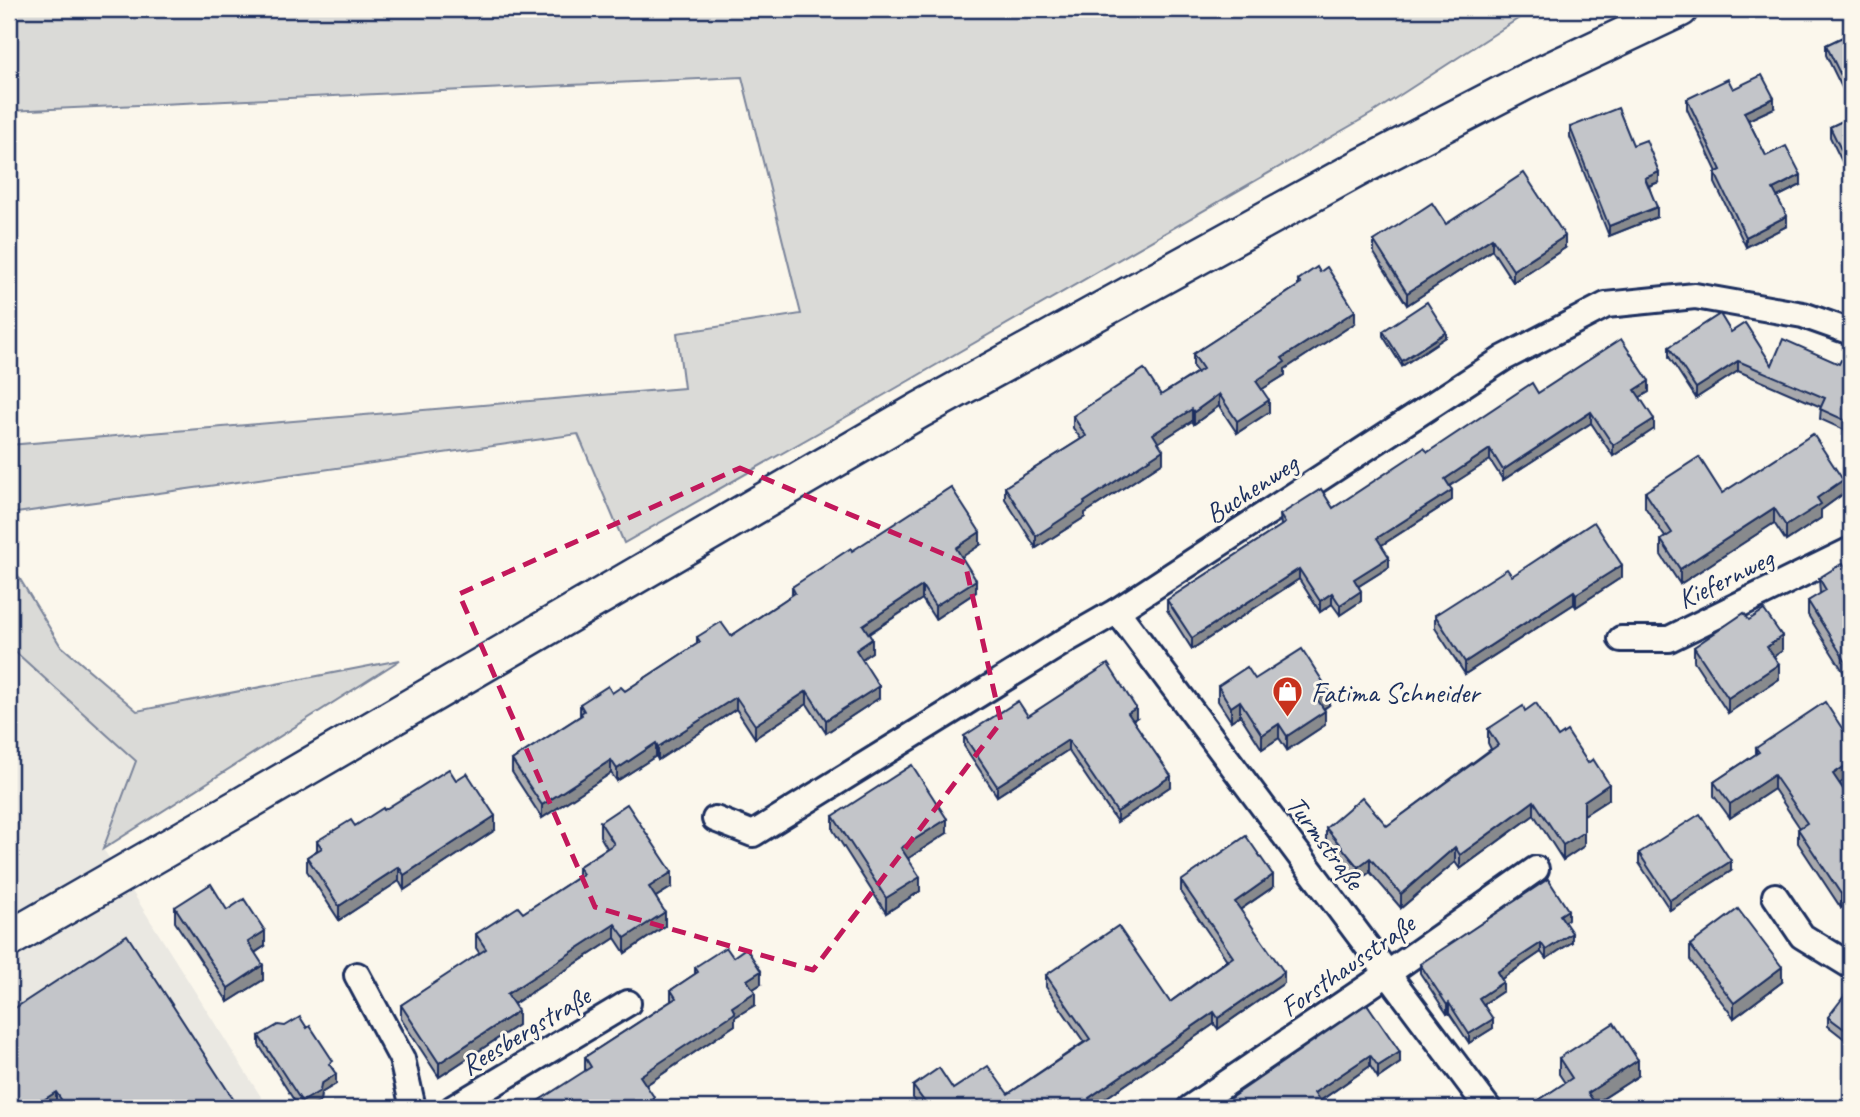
<svg xmlns="http://www.w3.org/2000/svg" width="1860" height="1117" font-family="Caveat,sans-serif">
<style>
.built{fill:#eae8e2}
.green{fill:#dadad7;stroke:#7a849a;stroke-width:2}
.lines{fill:none;stroke-linecap:round;stroke-linejoin:round}
.minor-casing{stroke:#1b2f5e;stroke-width:30}
.secondary-casing{stroke:#1b2f5e;stroke-width:40}
.minor{stroke:#fbf7ec;stroke-width:24}
.secondary{stroke:#fbf7ec;stroke-width:35}
.wall{fill:#a8a9ad;stroke:#1b2f5e;stroke-width:2}
.shaded-wall{fill:#888a8d;stroke:#1b2f5e;stroke-width:2}
.building{fill:#c3c5c9;stroke:#1b2f5e;stroke-width:2}
.marked{fill:none;stroke:#c2185b;stroke-width:5;stroke-dasharray:14 9;stroke-linejoin:round}
.labels{text-anchor:middle;stroke-width:6;stroke-linejoin:round;paint-order:stroke}
.street-label{font-size:28px;fill:#1b2f5e;stroke:#fbf7ec}
.poi-label{font-size:28px;fill:#1b2f5e;stroke:#fbf7ec;text-anchor:start}
</style>
<rect width="100%" height="100%" fill="#fbf7ec"/>
<filter id="ink" filterUnits="userSpaceOnUse"><feTurbulence type="fractalNoise" baseFrequency=".0143" numOctaves="2"/><feDisplacementMap in="SourceGraphic" scale="14" xChannelSelector="R" yChannelSelector="G"/><feConvolveMatrix kernelMatrix="1 2 1 2 8 2 1 2 1" color-interpolation-filters="sRGB"/></filter>
<g filter="url(#ink)">
<polygon class="built" points="9,646 136,761 103,849 128,885 268,1108 9,1108"/>
<g class="green">
<polygon points="9,9 1533,9 1371,114 853,413 624,543 578,434 9,514 9,445 684,388 677,333 801,314 742,77 9,111"/>
<polygon points="9,561 60,645 137,711 400,660 103,849 136,761 9,646"/>
</g>
<g class="lines">
<defs>
<g id="minor">
<polyline points="1117,611 1488,1108"/>
<polyline points="1621,639 1669,639 1851,550"/>
<polyline points="715,819 753,834 1068,639 1117,611 1504,358 1606,305 1695,296 1803,315 1851,332"/>
<polyline points="1775,896 1802,936 1851,966"/>
<polyline points="357,975 402,1059 413,1108"/>
<polyline points="453,1108 628,1003"/>
<polyline points="1190,1108 1387,974 1536,869"/>
</g>
<polyline id="secondary" points="9,939 244,804 920,410 1359,168 1523,83 1680,9"/>
</defs>
<use href="#minor" class="minor-casing"/>
<use href="#secondary" class="secondary-casing"/>
<use href="#minor" class="minor"/>
<use href="#secondary" class="secondary"/>
</g>
<g class="wall">
<polygon points="1851,33 1851,106 1826,55 1826,45"/>
<polygon points="1733,89 1774,108 1748,120 1766,156 1801,185 1777,197 1787,226 1746,247 1715,183 1715,173 1717,172 1687,109 1687,99"/>
<polygon points="1851,117 1851,180 1830,137 1830,127"/>
<polygon points="1570,127 1633,145 1659,182 1649,186 1657,217 1609,236 1570,137"/>
<polygon points="1446,224 1565,248 1513,282 1492,250 1407,305 1374,253 1374,241"/>
<polygon points="1298,280 1355,323 1285,369 1285,375 1262,389 1269,412 1237,433 1219,406 1194,424 1192,421 1158,443 1163,462 1085,513 1085,517 1036,548 1005,499 1005,487 1081,439 1073,428 1073,416 1161,395 1197,372 1193,367 1193,354 1298,286"/>
<polygon points="1383,331 1446,337 1402,366 1383,336"/>
<polygon points="1731,332 1772,365 1851,364 1851,433 1820,419 1821,407 1738,371 1696,398 1669,357 1669,347"/>
<polygon points="1649,392 1640,397 1654,429 1613,456 1591,423 1503,480 1490,460 1449,486 1452,500 1382,545 1389,567 1359,586 1361,601 1340,615 1332,604 1320,612 1299,579 1192,649 1167,610 1167,600 1281,526 1280,515 1333,508 1428,452 1538,393"/>
<polygon points="1645,492 1722,493 1843,494 1821,510 1821,518 1786,541 1774,523 1680,584 1661,555 1661,540 1665,537 1645,507"/>
<polygon points="980,545 961,557 976,592 935,619 922,599 869,634 872,652 861,659 879,698 826,733 807,704 755,738 736,709 658,760 656,756 617,781 611,773 542,818 512,772 512,760 580,716 580,704 612,693 625,691 697,644 697,637 731,636 792,595 792,587 852,551"/>
<polygon points="1851,574 1851,673 1846,676 1808,615 1808,601 1820,594 1819,578"/>
<polygon points="1622,577 1576,607 1574,604 1465,674 1435,628 1435,615"/>
<polygon points="1749,620 1782,651 1773,656 1779,679 1728,713 1694,661 1694,647"/>
<polygon points="1255,679 1329,705 1324,709 1325,725 1287,750 1279,738 1262,749 1240,715 1231,721 1218,701 1218,686"/>
<polygon points="1525,711 1558,737 1609,799 1584,815 1584,846 1563,860 1534,815 1460,869 1455,862 1401,908 1370,872 1358,881 1326,842 1326,828 1387,826 1491,749 1488,743 1488,729"/>
<polygon points="1028,716 1136,718 1133,720 1171,786 1117,822 1068,750 997,796 964,746 964,736"/>
<polygon points="1756,748 1840,783 1851,801 1851,901 1841,908 1798,843 1798,829 1800,828 1774,789 1730,818 1714,796 1714,782 1756,754"/>
<polygon points="456,780 495,830 404,890 399,881 339,920 307,871 307,857 317,850 317,841 355,826 384,810"/>
<polygon points="833,816 947,833 908,858 920,891 886,913 833,830"/>
<polygon points="600,822 672,887 656,897 665,926 625,953 615,938 514,1004 518,1025 439,1077 401,1019 401,1005 480,954 476,948 476,934 523,913 578,877 578,867 607,848 600,836"/>
<polygon points="1639,853 1731,871 1670,910 1639,863"/>
<polygon points="1181,881 1273,887 1240,910 1284,983 1218,1029 1214,1024 1091,1108 921,1108 913,1098 913,1086 1008,1094 1084,1042 1046,987 1046,975 1170,1002 1227,960 1181,893"/>
<polygon points="175,907 265,946 255,953 263,980 228,1002 175,922"/>
<polygon points="1568,919 1564,921 1572,942 1546,959 1541,952 1501,979 1503,991 1484,1004 1493,1028 1469,1043 1449,1013 1447,1014 1420,973 1420,964"/>
<polygon points="1690,945 1782,982 1734,1018 1690,960"/>
<polygon points="733,957 761,984 753,989 755,1005 735,1017 735,1025 646,1085 654,1108 585,1071 585,1057 671,1001 671,990 695,974 695,967"/>
<polygon points="1851,999 1851,1044 1828,1026 1828,1017"/>
<polygon points="1367,1004 1400,1063 1378,1078 1370,1066 1320,1101 1216,1108"/>
<polygon points="9,1012 239,1108 9,1108"/>
<polygon points="259,1036 333,1069 336,1084 321,1093 320,1101 308,1108 299,1108 259,1045"/>
<polygon points="1559,1058 1638,1076 1595,1104 1598,1108 1533,1108 1533,1104 1565,1083 1559,1074"/>
</g>
<g class="shaded-wall">
<polygon points="1774,98 1774,108 1744,122 1744,112"/>
<polygon points="1659,172 1659,182 1645,187 1645,178"/>
<polygon points="1801,175 1801,185 1773,199 1773,189"/>
<polygon points="1657,207 1657,217 1609,236 1609,226"/>
<polygon points="1787,216 1787,226 1746,247 1746,237"/>
<polygon points="1565,236 1565,248 1513,282 1513,270"/>
<polygon points="1492,238 1492,250 1407,305 1407,293"/>
<polygon points="1355,311 1355,323 1285,369 1285,375 1256,393 1256,381 1282,358"/>
<polygon points="1446,332 1446,337 1402,366 1402,361"/>
<polygon points="1738,361 1738,371 1696,398 1696,388"/>
<polygon points="1649,381 1649,392 1635,400 1635,390"/>
<polygon points="1219,394 1219,406 1194,424 1194,412"/>
<polygon points="1269,400 1269,412 1237,433 1237,421"/>
<polygon points="1192,409 1192,421 1153,446 1153,434"/>
<polygon points="1591,412 1591,423 1503,480 1503,470"/>
<polygon points="1654,419 1654,429 1613,456 1613,445"/>
<polygon points="1490,449 1490,460 1445,489 1445,479"/>
<polygon points="1163,450 1163,462 1085,513 1085,517 1036,548 1036,536 1084,502"/>
<polygon points="1843,480 1843,494 1821,510 1821,518 1786,541 1786,526 1817,498"/>
<polygon points="1452,490 1452,500 1377,548 1377,538"/>
<polygon points="1774,508 1774,523 1680,584 1680,569"/>
<polygon points="980,532 980,545 956,561 956,548"/>
<polygon points="1389,557 1389,567 1354,589 1354,579"/>
<polygon points="1622,565 1622,577 1576,607 1576,594"/>
<polygon points="1299,569 1299,579 1192,649 1192,638"/>
<polygon points="976,580 976,592 935,619 935,606"/>
<polygon points="922,586 922,599 863,637 863,625"/>
<polygon points="1361,591 1361,601 1340,615 1340,605"/>
<polygon points="1574,591 1574,604 1465,674 1465,662"/>
<polygon points="1332,593 1332,604 1320,612 1320,601"/>
<polygon points="1782,636 1782,651 1767,661 1767,647"/>
<polygon points="872,639 872,652 856,663 856,650"/>
<polygon points="1851,659 1851,673 1846,676 1846,662"/>
<polygon points="1779,664 1779,679 1728,713 1728,698"/>
<polygon points="879,686 879,698 826,733 826,720"/>
<polygon points="807,691 807,704 755,738 755,725"/>
<polygon points="1329,691 1329,705 1317,713 1317,699"/>
<polygon points="736,697 736,709 658,760 658,747"/>
<polygon points="1240,701 1240,715 1231,721 1231,707"/>
<polygon points="1136,708 1136,718 1128,723 1128,713"/>
<polygon points="1325,711 1325,725 1287,750 1287,736"/>
<polygon points="1279,724 1279,738 1262,749 1262,735"/>
<polygon points="1068,740 1068,750 997,796 997,786"/>
<polygon points="656,743 656,756 617,781 617,769"/>
<polygon points="611,760 611,773 542,818 542,805"/>
<polygon points="1851,762 1851,776 1833,788 1833,774"/>
<polygon points="1774,775 1774,789 1730,818 1730,804"/>
<polygon points="1171,776 1171,786 1117,822 1117,812"/>
<polygon points="1609,784 1609,799 1584,815 1584,801"/>
<polygon points="1534,801 1534,815 1460,869 1460,855"/>
<polygon points="495,816 495,830 404,890 404,875"/>
<polygon points="947,819 947,833 901,863 901,848"/>
<polygon points="1584,832 1584,846 1563,860 1563,845"/>
<polygon points="1455,847 1455,862 1401,908 1401,894"/>
<polygon points="1370,858 1370,872 1358,881 1358,867"/>
<polygon points="1731,861 1731,871 1670,910 1670,900"/>
<polygon points="399,867 399,881 339,920 339,906"/>
<polygon points="672,872 672,887 649,901 649,887"/>
<polygon points="1273,875 1273,887 1235,913 1235,902"/>
<polygon points="920,877 920,891 886,913 886,898"/>
<polygon points="1851,887 1851,901 1841,908 1841,894"/>
<polygon points="1568,910 1568,919 1560,924 1560,915"/>
<polygon points="665,912 665,926 625,953 625,938"/>
<polygon points="615,924 615,938 507,1008 507,994"/>
<polygon points="265,931 265,946 248,957 248,942"/>
<polygon points="1572,933 1572,942 1546,959 1546,950"/>
<polygon points="1541,943 1541,952 1497,982 1497,972"/>
<polygon points="263,965 263,980 228,1002 228,988"/>
<polygon points="1782,967 1782,982 1734,1018 1734,1003"/>
<polygon points="761,971 761,984 747,993 747,980"/>
<polygon points="1284,972 1284,983 1218,1029 1218,1018"/>
<polygon points="1503,982 1503,991 1479,1007 1479,998"/>
<polygon points="755,992 755,1005 735,1017 735,1025 640,1089 640,1076 732,1007"/>
<polygon points="1449,1003 1449,1013 1447,1014 1447,1005"/>
<polygon points="518,1011 518,1025 439,1077 439,1063"/>
<polygon points="1214,1012 1214,1024 1091,1108 1079,1108 1089,1098"/>
<polygon points="1493,1019 1493,1028 1469,1043 1469,1034"/>
<polygon points="1400,1052 1400,1063 1378,1078 1378,1066"/>
<polygon points="1370,1055 1370,1066 1314,1105 1314,1093"/>
<polygon points="1638,1060 1638,1076 1588,1108 1588,1093"/>
<polygon points="336,1074 336,1084 321,1093 320,1101 308,1108 302,1108 302,1102 321,1084"/>
<polygon points="56,1092 56,1108 31,1108"/>
<polygon points="654,1097 654,1108 637,1108"/>
</g>
<g class="building">
<polygon points="1851,33 1851,96 1826,45"/>
<polygon points="1762,75 1774,98 1744,112 1766,156 1786,146 1801,175 1773,189 1787,216 1746,237 1715,173 1721,170 1687,99 1728,79 1733,89"/>
<polygon points="1618,108 1633,145 1646,140 1659,172 1645,178 1657,207 1609,226 1570,127"/>
<polygon points="1851,117 1851,170 1830,127"/>
<polygon points="1524,173 1565,236 1513,270 1492,238 1407,293 1374,241 1432,203 1446,224"/>
<polygon points="1317,267 1320,272 1327,267 1355,311 1282,358 1285,362 1256,381 1269,400 1237,421 1219,394 1194,412 1192,409 1153,434 1163,450 1084,502 1085,504 1036,536 1005,487 1086,436 1073,416 1144,369 1161,395 1203,369 1193,354 1301,284 1298,280"/>
<polygon points="1427,302 1446,332 1402,361 1383,331"/>
<polygon points="1720,314 1731,332 1745,323 1772,365 1783,339 1839,364 1841,360 1851,364 1851,423 1820,409 1825,398 1738,361 1696,388 1669,347"/>
<polygon points="1621,339 1649,381 1635,390 1654,419 1613,445 1591,412 1503,470 1490,449 1445,479 1452,490 1377,538 1389,557 1354,579 1361,591 1340,605 1332,593 1320,601 1299,569 1192,638 1167,600 1285,523 1280,515 1321,489 1333,508 1424,448 1428,452 1532,383 1538,393"/>
<polygon points="1813,434 1843,480 1817,498 1821,504 1786,526 1774,508 1680,569 1661,540 1672,533 1645,492 1699,457 1722,493"/>
<polygon points="951,487 980,532 956,548 976,580 935,606 922,586 863,625 872,639 856,650 879,686 826,720 807,691 755,725 736,697 658,747 656,743 617,769 611,760 542,805 512,760 582,715 581,713 584,711 580,704 608,686 612,693 621,687 625,691 700,642 697,637 721,622 731,636 795,593 792,587 851,548 852,551"/>
<polygon points="1594,522 1622,565 1576,594 1574,591 1465,662 1435,615 1507,569 1512,576"/>
<polygon points="1843,563 1850,575 1851,574 1851,659 1846,662 1808,601 1826,590 1819,578"/>
<polygon points="1764,610 1782,636 1767,647 1779,664 1728,698 1694,647 1744,613 1749,620"/>
<polygon points="1302,649 1329,691 1317,699 1325,711 1287,736 1279,724 1262,735 1240,701 1231,707 1218,686 1247,667 1255,679"/>
<polygon points="1108,664 1136,708 1128,713 1171,776 1117,812 1068,740 997,786 964,736 1018,701 1028,716"/>
<polygon points="1825,702 1851,742 1851,762 1833,774 1851,801 1851,887 1841,894 1798,829 1807,823 1774,775 1730,804 1714,782 1759,752 1756,748"/>
<polygon points="1536,703 1558,737 1567,731 1588,763 1593,759 1609,784 1584,801 1584,832 1563,845 1534,801 1460,855 1455,847 1401,894 1370,858 1358,867 1326,828 1362,797 1387,826 1498,745 1488,729 1523,706 1525,711"/>
<polygon points="912,765 947,819 901,848 920,877 886,898 833,816"/>
<polygon points="449,769 456,780 467,773 495,816 404,875 399,867 339,906 307,857 322,848 317,841 351,820 355,826 383,808 384,810"/>
<polygon points="627,804 672,872 649,887 665,912 625,938 615,924 507,994 518,1011 439,1063 401,1005 486,949 476,934 518,907 523,913 583,874 578,867 614,844 600,822"/>
<polygon points="1700,814 1731,861 1670,900 1639,853"/>
<polygon points="1246,836 1273,875 1235,902 1284,972 1218,1018 1214,1012 1089,1098 1090,1101 1079,1108 929,1108 913,1086 939,1068 953,1089 988,1066 1008,1094 1090,1039 1046,975 1118,926 1170,1002 1233,957 1181,881"/>
<polygon points="1548,879 1568,910 1560,915 1572,933 1546,950 1541,943 1497,972 1503,982 1479,998 1493,1019 1469,1034 1449,1003 1447,1005 1420,964"/>
<polygon points="211,884 227,910 244,899 265,931 248,942 263,965 228,988 175,907"/>
<polygon points="1738,909 1782,967 1734,1003 1690,945"/>
<polygon points="127,935 239,1108 67,1108 56,1092 31,1108 9,1108 9,1012"/>
<polygon points="726,947 733,957 746,948 761,971 747,980 755,992 732,1007 735,1013 640,1076 654,1097 637,1108 527,1108 591,1067 585,1057 676,998 671,990 698,972 695,967"/>
<polygon points="1845,995 1851,999 1851,1034 1828,1017"/>
<polygon points="1367,1004 1400,1052 1378,1066 1370,1055 1314,1093 1325,1108 1216,1108"/>
<polygon points="300,1017 307,1028 310,1026 333,1061 329,1064 336,1074 321,1084 320,1091 302,1102 259,1036 278,1025 285,1026"/>
<polygon points="1614,1023 1638,1060 1588,1093 1598,1108 1535,1108 1533,1104 1572,1078 1559,1058"/>
<polygon points="1851,1094 1851,1108 1840,1108"/>
</g>
</g>
<path class="marked" d="M740 468 965 563 1001 722 813 970 595 907 459 594Z"/>
<defs>
<symbol id="shop-pin" viewBox="-11 -11 22 30"><path d="M0 17L-7.5 6A9.5 9.5 0 1 1 7.5 6Z" fill="#c8321e" stroke="#fbf7ec"/><path d="M-5-2.5h2.3a2.7 3.5 0 0 1 5.4 0H5L5.5 6h-11ZM-1.5-2.5h3a1.5 2.3 0 0 0-3 0Z" fill="#fff"/></symbol>
</defs>
<g fill-rule="evenodd">
<use href="#shop-pin" x="1270" y="674" width="35" height="47"/>
</g>
<g class="labels">
<g class="street-label">
<text transform="translate(1251 488) rotate(-33)" y="10">Buchenweg</text>
<text transform="translate(1725 578) rotate(-26)" y="10">Kiefernweg</text>
<text transform="translate(1326 842) rotate(53)" y="10">Turmstraße</text>
<text transform="translate(1347 965) rotate(-35)" y="10">Forsthausstraße</text>
<text transform="translate(525 1030) rotate(-31)" y="10">Reesbergstraße</text>
</g>
<g class="poi-label">
<text x="1311" y="702">Fatima Schneider</text>
</g>
</g>
<rect width="1860" height="1117" fill="none" stroke="#fbf7ec" stroke-width="35"/>
<rect x="18" y="18" width="1825" height="1082" fill="none" stroke="#1b2f5e" stroke-width="2.5" filter="url(#ink)"/>
</svg>
